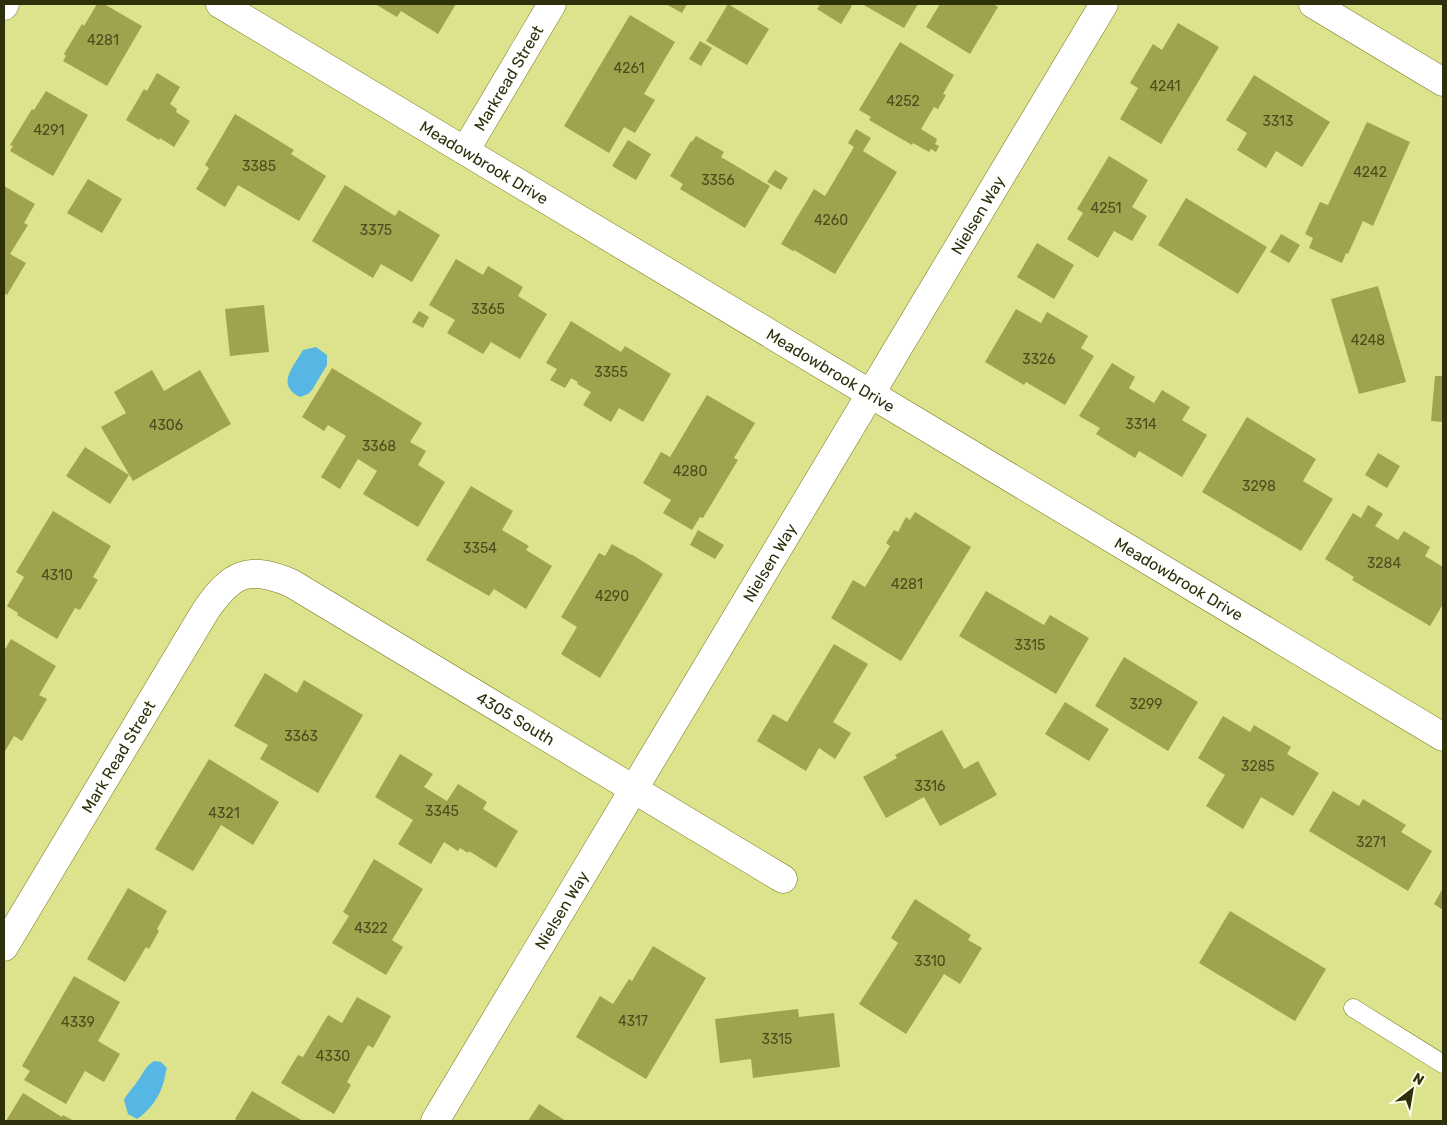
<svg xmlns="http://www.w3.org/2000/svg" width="1447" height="1125" font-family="Rubik,sans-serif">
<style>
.water{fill:#57b7e4}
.building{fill:#9fa34e}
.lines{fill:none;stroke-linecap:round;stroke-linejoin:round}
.service-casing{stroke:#75771d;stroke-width:19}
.minor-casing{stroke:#75771d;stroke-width:29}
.service{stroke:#fff;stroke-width:18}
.minor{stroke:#fff;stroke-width:28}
.labels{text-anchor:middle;stroke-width:4;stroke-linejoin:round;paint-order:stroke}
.number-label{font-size:14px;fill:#4a4d1c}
.street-label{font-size:16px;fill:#2e300b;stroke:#fcffe6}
</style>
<rect width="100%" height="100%" fill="#dde28c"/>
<g class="water">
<path d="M316 347 327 355V365L312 390 308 394 300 397C275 385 294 366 303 350Z"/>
<path d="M154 1061 161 1062 167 1068C165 1073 165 1079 163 1084 159 1098 148 1112 137 1119L128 1114 124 1100C128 1092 134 1087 139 1079 145 1070 145 1067 154 1061Z"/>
</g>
<g class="building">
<polygon points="97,4 104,4 142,26 107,86 63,61 66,56 64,54 82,24 84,26"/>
<polygon points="375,4 456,4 438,34 401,11 397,17"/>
<polygon points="666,4 687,4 682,13"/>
<polygon points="728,4 769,29 747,65 706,41"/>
<polygon points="821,4 849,4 852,6 841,24 817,9"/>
<polygon points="862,4 918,4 904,28"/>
<polygon points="940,4 996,4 995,5 998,7 970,54 926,27"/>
<polygon points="630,15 675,42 644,94 655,100 635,133 624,127 609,153 564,126"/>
<polygon points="1178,23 1219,47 1161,144 1120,119 1138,88 1130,83 1153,44 1162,50"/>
<polygon points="700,41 712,48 701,66 689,59"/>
<polygon points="900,42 954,75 943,94 946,95 938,109 934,107 921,129 937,139 935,144 939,146 936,152 931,149 929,152 913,143 912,145 869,120 871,117 859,110"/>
<polygon points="157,73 180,87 170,104 177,109 176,112 190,121 174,147 160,138 159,140 126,120 144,89 147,91"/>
<polygon points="1254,75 1330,122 1302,167 1276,151 1266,168 1237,150 1247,133 1226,120"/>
<polygon points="46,91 88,115 53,176 10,151 13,146 10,145 32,109 34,110"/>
<polygon points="235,114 294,150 291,154 326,176 299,221 238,185 225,207 196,189 209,168 205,165"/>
<polygon points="1367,122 1410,142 1373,226 1363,221 1348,254 1346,253 1342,263 1309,248 1313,238 1305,234 1320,202 1328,205"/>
<polygon points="856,129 871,138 863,151 897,172 835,274 794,250 793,251 781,244 814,189 825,196 854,147 848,143"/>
<polygon points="696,136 724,152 721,157 770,186 745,228 680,189 683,184 670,176 691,141 692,142"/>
<polygon points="628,140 651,154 636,180 612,166"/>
<polygon points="1109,156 1148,180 1132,207 1147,216 1132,241 1114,231 1098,258 1067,239 1083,213 1077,209"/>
<polygon points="775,170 788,178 781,190 767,182"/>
<polygon points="88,179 122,199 102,233 67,213"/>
<polygon points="345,185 395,216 399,210 440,235 412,282 381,264 373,278 312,241"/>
<polygon points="4,186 35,204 24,223 28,225 10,254 26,263 7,295 4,293"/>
<polygon points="1186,198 1267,247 1238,294 1158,245"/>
<polygon points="1281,234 1300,245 1289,263 1270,252"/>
<polygon points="1037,243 1074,265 1054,299 1017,277"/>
<polygon points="456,259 483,275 488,266 523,287 518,296 547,314 520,359 491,342 483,354 447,333 455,320 429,305"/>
<polygon points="1378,286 1406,382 1359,394 1331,299"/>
<polygon points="264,305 269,352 230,356 225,309"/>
<polygon points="1016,309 1041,323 1047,312 1088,336 1081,348 1094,356 1065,405 1026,382 1024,385 985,362"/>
<polygon points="419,311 429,317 423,328 412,322"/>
<polygon points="571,321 621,352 625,346 671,374 643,422 619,408 611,422 583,405 591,392 577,384 578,382 571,378 565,388 550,380 557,369 546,363"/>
<polygon points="1112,363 1135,377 1129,388 1154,403 1162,390 1190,407 1182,420 1207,435 1182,477 1139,451 1135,458 1096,434 1100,428 1079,416"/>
<polygon points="332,368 422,423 410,442 426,451 418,465 445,482 418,527 363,494 377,471 358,459 340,489 321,477 346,436 328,425 324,431 302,417"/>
<polygon points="152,370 164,391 200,370 231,424 133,481 101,427 126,413 114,392"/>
<polygon points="1435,376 1443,376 1443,422 1431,421"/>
<polygon points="707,395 755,423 734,458 738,460 703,518 700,517 692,530 663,513 671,500 643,483 661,452 670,457"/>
<polygon points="1247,417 1316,459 1303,481 1333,499 1301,551 1202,492"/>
<polygon points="85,447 129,475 110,504 66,476"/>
<polygon points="1378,453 1400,466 1387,488 1365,475"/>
<polygon points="471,486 513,511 502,530 529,546 526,550 552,566 526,609 494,589 489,596 426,560"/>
<polygon points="1368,505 1383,514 1375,526 1398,540 1404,531 1430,547 1425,556 1443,567 1443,604 1430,626 1352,580 1354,577 1325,559 1353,513 1361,518"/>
<polygon points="53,511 111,546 93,577 98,580 80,610 75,608 57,639 17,615 18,613 7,606 24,577 16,572"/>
<polygon points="915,512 971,547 901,661 831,618 853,580 865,587 890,546 886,543 894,530 898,532 906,517 910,520"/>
<polygon points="698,530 724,545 715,559 690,545"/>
<polygon points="612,544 631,555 631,554 663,574 600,678 561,654 577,627 561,617 599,553 605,556"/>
<polygon points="986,591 1044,625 1050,615 1089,638 1056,694 959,636"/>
<polygon points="11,639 56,666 39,695 47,699 22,741 14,736 4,753 4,651"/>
<polygon points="834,644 868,664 833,722 851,733 835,759 819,748 806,771 757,741 773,714 787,722"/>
<polygon points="1124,657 1198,702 1168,751 1095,706"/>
<polygon points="265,673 297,693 304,680 363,715 318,793 260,759 268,745 234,726"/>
<polygon points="1065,702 1109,729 1089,761 1045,734"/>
<polygon points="1223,716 1250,732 1254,725 1291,747 1287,754 1319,773 1293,816 1261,797 1243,829 1206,806 1225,775 1198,758"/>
<polygon points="942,730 964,769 978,761 997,795 940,826 924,797 886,818 863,777 897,758 895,755"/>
<polygon points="400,754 433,774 424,787 447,801 458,784 487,802 483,809 518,831 496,868 469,851 468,853 460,848 458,851 444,842 431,864 398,844 413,820 375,797"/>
<polygon points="209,759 279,802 253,845 221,825 193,871 155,849"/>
<polygon points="1333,791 1359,806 1363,799 1406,825 1401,832 1432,851 1408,891 1309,831"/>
<polygon points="374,859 423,889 392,940 403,947 386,975 332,943 349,916 343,912"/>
<polygon points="128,888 167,911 157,929 159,931 149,949 146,947 125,982 87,959"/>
<polygon points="1443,888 1443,910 1434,904"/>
<polygon points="915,899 971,935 968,940 982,948 960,984 944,974 906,1034 859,1004 898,943 891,938"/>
<polygon points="1230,911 1326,969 1295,1021 1199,963"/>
<polygon points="653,946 706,978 646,1079 576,1037 600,996 613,1004 629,979 632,981"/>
<polygon points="74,976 120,1002 98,1041 120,1054 104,1082 85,1071 66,1104 24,1080 30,1071 22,1066"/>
<polygon points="357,997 391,1016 373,1048 368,1045 347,1082 351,1085 334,1114 281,1083 298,1055 303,1057 328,1015 342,1023"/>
<polygon points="798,1009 799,1017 834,1013 840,1067 753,1078 751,1059 720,1063 715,1019"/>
<polygon points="252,1091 303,1121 239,1121 235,1119"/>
<polygon points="23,1093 62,1117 63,1115 74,1121 6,1121"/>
<polygon points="539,1104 566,1121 528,1121"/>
</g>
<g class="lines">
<defs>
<polyline id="service" points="1353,1008 1443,1064"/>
<g id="minor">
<path id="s1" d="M220 4 1443 737"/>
<polyline points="1313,4 1443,82"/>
<polyline points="4,6 5,4"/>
<path id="s2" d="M465 151 552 4"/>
<path id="s3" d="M4 947 206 610C232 573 248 565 291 583L783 879"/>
<path id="s4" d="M435 1121 1104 4"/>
</g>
</defs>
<use href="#service" class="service-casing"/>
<use href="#minor" class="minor-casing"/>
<use href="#service" class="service"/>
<use href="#minor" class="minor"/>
</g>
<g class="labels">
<g class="number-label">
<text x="103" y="45">4281</text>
<text x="629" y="73">4261</text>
<text x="1165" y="91">4241</text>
<text x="903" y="106">4252</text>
<text x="1278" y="126">3313</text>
<text x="49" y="135">4291</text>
<text x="259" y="171">3385</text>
<text x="1370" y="177">4242</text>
<text x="718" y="185">3356</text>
<text x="1106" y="213">4251</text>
<text x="831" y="225">4260</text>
<text x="376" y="235">3375</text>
<text x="488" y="314">3365</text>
<text x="1368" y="345">4248</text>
<text x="1039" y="364">3326</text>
<text x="611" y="377">3355</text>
<text x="1141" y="429">3314</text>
<text x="166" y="430">4306</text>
<text x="379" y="451">3368</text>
<text x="690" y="476">4280</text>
<text x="1259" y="491">3298</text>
<text x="480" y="553">3354</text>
<text x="1384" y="568">3284</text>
<text x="57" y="580">4310</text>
<text x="907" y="589">4281</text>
<text x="612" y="601">4290</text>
<text x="1030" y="650">3315</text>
<text x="1146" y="709">3299</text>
<text x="301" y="741">3363</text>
<text x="1258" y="771">3285</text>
<text x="930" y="791">3316</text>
<text x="442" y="816">3345</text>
<text x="224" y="818">4321</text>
<text x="1371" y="847">3271</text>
<text x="371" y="933">4322</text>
<text x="930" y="966">3310</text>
<text x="633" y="1026">4317</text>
<text x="78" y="1027">4339</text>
<text x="777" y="1044">3315</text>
<text x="333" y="1061">4330</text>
</g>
<g class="street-label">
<text dy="6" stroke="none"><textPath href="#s2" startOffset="85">Markread Street</textPath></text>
<text dy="6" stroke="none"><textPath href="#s1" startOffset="308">Meadowbrook Drive</textPath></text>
<text dy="6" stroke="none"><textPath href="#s4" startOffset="1056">Nielsen Way</textPath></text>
<text dy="6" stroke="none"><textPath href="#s1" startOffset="712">Meadowbrook Drive</textPath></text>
<text dy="6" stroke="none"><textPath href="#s4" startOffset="651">Nielsen Way</textPath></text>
<text dy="6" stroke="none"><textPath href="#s1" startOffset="1118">Meadowbrook Drive</textPath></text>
<text dy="6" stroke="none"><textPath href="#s3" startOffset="756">4305 South</textPath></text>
<text dy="6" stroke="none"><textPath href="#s3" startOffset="222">Mark Read Street</textPath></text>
<text dy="6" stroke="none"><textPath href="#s4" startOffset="246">Nielsen Way</textPath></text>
</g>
</g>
<rect width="1447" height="1125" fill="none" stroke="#2e300b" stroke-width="10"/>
<g transform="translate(1412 1090) rotate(31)" stroke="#fcffe6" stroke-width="4" paint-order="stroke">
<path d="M0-4L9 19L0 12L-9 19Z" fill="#2e300b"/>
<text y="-8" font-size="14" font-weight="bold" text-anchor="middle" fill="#2e300b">N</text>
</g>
</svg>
